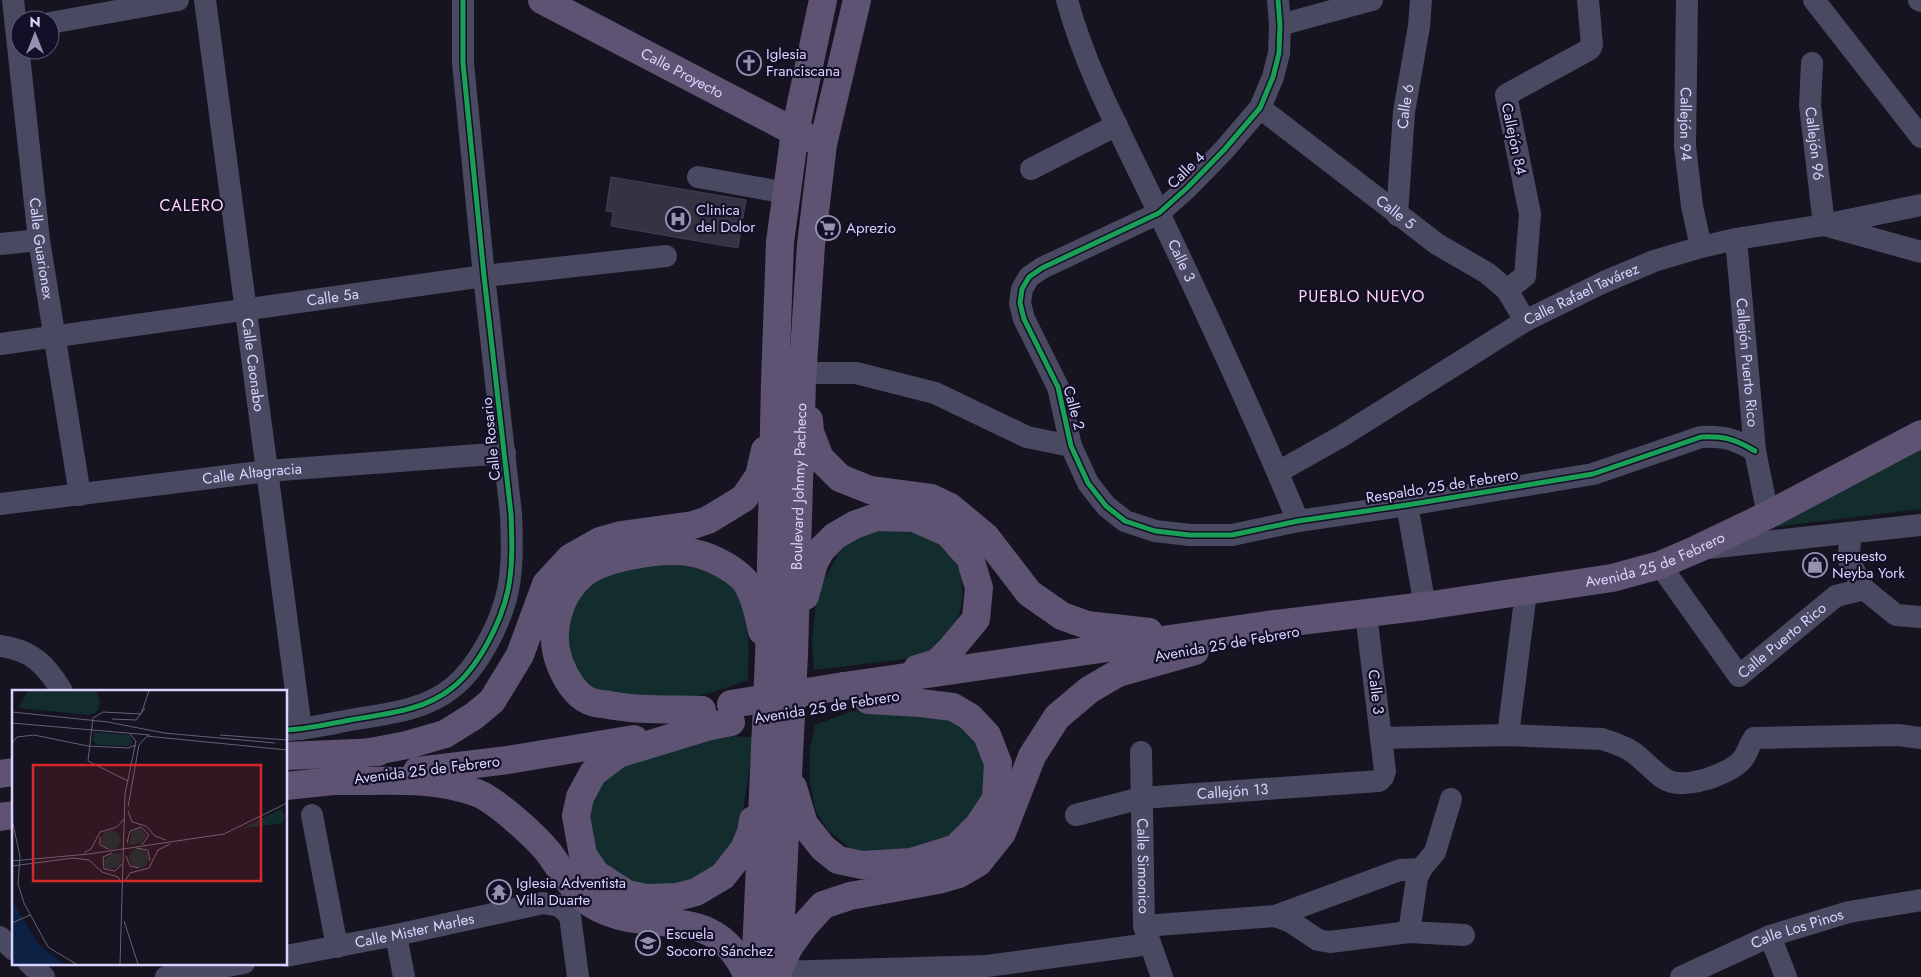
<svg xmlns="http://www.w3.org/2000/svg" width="1921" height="977" font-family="Jost,sans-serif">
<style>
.green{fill:#132c2d}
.building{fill:#343243;stroke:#433f54}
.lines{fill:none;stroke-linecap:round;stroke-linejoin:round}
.minor{stroke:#4a4962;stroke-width:22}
.major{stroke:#5e5373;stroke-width:28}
.major-bridge{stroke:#5e5373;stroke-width:28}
.cycleway-casing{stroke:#130f26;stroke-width:8}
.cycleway{stroke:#1a9f57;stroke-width:5}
.labels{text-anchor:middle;stroke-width:4.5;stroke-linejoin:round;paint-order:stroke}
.poi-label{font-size:15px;fill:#d9d4ff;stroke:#130f26;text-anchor:start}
.street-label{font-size:15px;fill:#d9d4ff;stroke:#130f26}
.neighbourhood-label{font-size:16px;letter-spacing:1px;fill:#ffd6f0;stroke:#130f26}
.inset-road{fill:none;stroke:#64617a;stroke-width:1}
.view{fill:#d62828;fill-opacity:0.15;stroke:#d62828;stroke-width:2.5}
.inset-edge{fill:none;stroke:#d9d4ff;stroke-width:2.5}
</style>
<rect width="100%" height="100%" fill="#161421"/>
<g class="green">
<polygon points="1921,448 1921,509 1774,527"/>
<polygon points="876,527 923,530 949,551 960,572 963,596 958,619 952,630 936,647 914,658 814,670 812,641 817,593 840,551 855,537"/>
<path d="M678 559C687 562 696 564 704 567 754 589 749 634 748 680L713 692 685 699 631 704 586 686 570 662 564 634 568 606 594 574Z"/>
<polygon points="883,707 941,712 980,740 988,769 985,798 971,826 910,857 852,850 828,830 816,811 810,783 810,750 815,725 850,712"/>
<polygon points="718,736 754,737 742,819 735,846 721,868 676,891 624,881 604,864 591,841 587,814 600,772"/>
</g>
<polygon class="building" points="611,177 746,200 738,248 611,226 613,212 606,211"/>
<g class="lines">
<g class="minor">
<path id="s1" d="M13 0 39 240 80 495"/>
<path id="s2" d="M205 0 301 729"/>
<path id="s3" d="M1067 0C1087 74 1126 143 1158 211 1207 314 1255 417 1298 521"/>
<path d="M1278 0 1280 25 1279 53 1273 77 1260 108 1224 150 1187 188 1159 213 1042 268 1029 277 1022 289 1020 303 1024 319 1058 387 1071 446 1088 483 1106 506 1125 521 1155 531 1190 535H1232L1298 521 1407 505 1593 474 1701 437C1724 436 1735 439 1755 451"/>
<path id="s4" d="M1687 0 1685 146 1692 206 1701 247"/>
<polyline points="1814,0 1921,137"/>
<polyline points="1919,0 1921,1"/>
<polyline points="50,23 178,0"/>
<polyline points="1280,25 1372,0"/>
<path id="s5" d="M1812 63 1810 105 1824 225 1921 252"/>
<path id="s6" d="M1260 108 1437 244 1487 273 1507 290 1525 321"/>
<polyline points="1031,169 1117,125"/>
<polyline points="698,177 787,193"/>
<path id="s7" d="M1397 215 1404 112 1419 26 1421 0"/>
<path id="s8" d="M1736 239 1755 451 1768 515"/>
<polyline points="0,244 39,240"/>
<polyline points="1507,290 1525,276 1530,214 1506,95 1590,49 1592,45 1588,0"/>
<path id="s9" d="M0 344 484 276 666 256"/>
<polyline points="803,373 856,373 935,393 1027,437 1071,446"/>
<path id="s10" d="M1278 472 1342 436 1525 321 1604 282 1654 261 1701 247 1736 239 1824 225 1921 205"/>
<path id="s11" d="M0 504 267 471 505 453"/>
<polyline points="1407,505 1425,606"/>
<polyline points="1850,533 1849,561 1864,589"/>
<polyline points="1708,548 1921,525"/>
<path id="s12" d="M1660 565 1739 676 1836 596 1864 589 1896 615 1921 617"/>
<path d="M0 646C32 650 46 665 62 691"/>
<path d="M286 730C308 729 329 724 350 720 384 714 424 711 452 688 478 668 501 623 508 590 513 565 512 540 511 514L484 276 463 63V0"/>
<polyline points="1508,735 1526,592"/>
<path d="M1382 738 1508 735 1602 739C1613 743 1625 746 1634 753 1664 777 1664 791 1707 779 1719 775 1732 770 1741 761 1748 754 1748 746 1754 738L1898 735 1921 738"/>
<path id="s13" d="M1141 752 1144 926 1162 977"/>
<polyline points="312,815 337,947"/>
<path id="s14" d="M1076 815 1141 798 1379 781 1383 777 1385 771 1366 614"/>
<polyline points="1421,869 1435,852 1451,799"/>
<polyline points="1275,916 1291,922 1318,940 1330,942 1409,932 1464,935"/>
<polyline points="1144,926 1275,916 1400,870 1421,869 1417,878 1409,932"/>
<polyline points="396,935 404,977"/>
<polyline points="1770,936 1786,977"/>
<polyline points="0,937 14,950"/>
<path id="s15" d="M286 956 396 935 543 903 560 906 570 916 578 977"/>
<polyline points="29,963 44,977"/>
<polyline points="778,972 987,966 1149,944"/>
<polyline points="166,977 244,963"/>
<path id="s16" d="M1681 977 1770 936 1849 912 1921 900"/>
</g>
<g class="major">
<path id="s17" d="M542 0 795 132 812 139"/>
<polyline points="809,420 810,432 820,458 840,478 870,490 931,498 950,507 986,537 1029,593 1062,616 1087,625 1149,632"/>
<polyline points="805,596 814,563 821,550 835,536 854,525 876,517 914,518 948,533 970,558 979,588 976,619 951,649 937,663 917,669"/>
<path id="s18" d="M844 686 1267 625 1425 606 1612 578 1660 565 1697 549 1768 515 1921 434"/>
<path d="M702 710C670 709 636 711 604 704 600 704 594 703 589 701 575 695 565 677 560 664 548 633 558 595 583 574 604 557 662 548 688 552 706 554 733 567 745 581 754 593 759 616 762 631"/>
<polyline points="703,728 618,754 593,773 580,797 576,816 583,855 596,874 627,894 646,898 677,897 696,892 723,876 744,849 751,832 753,820"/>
<polyline points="686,731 731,722"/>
<polyline points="360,754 407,745 445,734 474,716 492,701 520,655 546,584 570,558 600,541 621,535 693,525 708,520 744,498 759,476 765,450"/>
<polyline points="286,756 378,752"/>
<polyline points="417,771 508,760 634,739"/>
<polyline points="0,774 14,772"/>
<path d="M334 781C381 782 432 776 477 793 496 800 536 837 549 853 562 871 574 893 593 905 650 939 714 897 748 977"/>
<polyline points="286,786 352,779"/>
<polyline points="793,787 804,824 823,848 838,860 862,865 911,862 956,848 978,826 996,799 998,763 987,735 970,717 953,707 920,703 868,700"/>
<polyline points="0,817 14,815"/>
<polyline points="781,964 789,947 804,926 823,905 850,896 938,880 959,874 978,863 1002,833 1032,756 1057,717 1089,690 1118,673 1195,651"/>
<polyline points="755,977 769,657 775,382 780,242 795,132 823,0"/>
<path id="s19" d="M778 977 794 654 802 381 811 245 823 144 857 0"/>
</g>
<polyline class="major-bridge" points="731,704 844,686"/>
<defs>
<g id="cycleway">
<path d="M1278 0 1280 25 1279 53 1273 77 1260 108 1224 150 1187 188 1159 213 1042 268 1029 277 1022 289 1020 303 1024 319 1058 387 1071 446 1088 483 1106 506 1125 521 1155 531 1190 535H1232L1298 521 1407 505 1593 474 1701 437C1724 436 1735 439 1755 451"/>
<path d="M286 730C308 729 329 724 350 720 384 714 424 711 452 688 478 668 501 623 508 590 513 565 512 540 511 514L484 276 463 63V0"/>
</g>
</defs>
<use href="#cycleway" class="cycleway-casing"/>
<use href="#cycleway" class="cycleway"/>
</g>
<defs>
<symbol id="church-ring" viewBox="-11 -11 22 22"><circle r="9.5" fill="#130f26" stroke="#9591b1" stroke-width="1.5"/><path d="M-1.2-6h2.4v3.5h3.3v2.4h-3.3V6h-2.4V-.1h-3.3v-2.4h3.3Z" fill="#9591b1"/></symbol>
<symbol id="hospital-ring" viewBox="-11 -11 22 22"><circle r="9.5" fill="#130f26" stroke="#9591b1" stroke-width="1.5"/><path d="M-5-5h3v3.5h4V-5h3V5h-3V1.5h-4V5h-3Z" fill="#9591b1"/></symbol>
<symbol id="supermarket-ring" viewBox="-11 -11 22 22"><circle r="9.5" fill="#130f26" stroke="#9591b1" stroke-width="1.5"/><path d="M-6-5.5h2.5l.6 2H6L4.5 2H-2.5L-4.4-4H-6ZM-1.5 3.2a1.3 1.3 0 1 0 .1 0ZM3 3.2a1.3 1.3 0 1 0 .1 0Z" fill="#9591b1"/></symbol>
<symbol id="shop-ring" viewBox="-11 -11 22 22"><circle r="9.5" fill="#130f26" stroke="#9591b1" stroke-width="1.5"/><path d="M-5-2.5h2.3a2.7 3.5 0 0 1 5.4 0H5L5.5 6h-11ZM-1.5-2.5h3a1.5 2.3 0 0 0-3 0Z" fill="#9591b1"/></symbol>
<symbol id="temple-ring" viewBox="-11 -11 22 22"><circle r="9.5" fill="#130f26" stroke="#9591b1" stroke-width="1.5"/><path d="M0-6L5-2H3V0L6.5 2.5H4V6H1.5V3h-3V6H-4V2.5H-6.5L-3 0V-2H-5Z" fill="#9591b1"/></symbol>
<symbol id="school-ring" viewBox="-11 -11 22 22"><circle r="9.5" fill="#130f26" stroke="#9591b1" stroke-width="1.5"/><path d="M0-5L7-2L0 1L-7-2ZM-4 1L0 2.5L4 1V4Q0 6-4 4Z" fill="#9591b1"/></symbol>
</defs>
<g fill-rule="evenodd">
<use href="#church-ring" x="735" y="49" width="28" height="28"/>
<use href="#hospital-ring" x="664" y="205" width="28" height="28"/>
<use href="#supermarket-ring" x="814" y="214" width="28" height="28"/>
<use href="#shop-ring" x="1801" y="551" width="28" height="28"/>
<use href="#temple-ring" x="485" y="878" width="28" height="28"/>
<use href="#school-ring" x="634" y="929" width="28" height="28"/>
</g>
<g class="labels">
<g class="poi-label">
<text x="766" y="59">Iglesia<tspan x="766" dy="17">Franciscana</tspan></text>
<text x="696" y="215">Clinica<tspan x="696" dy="17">del Dolor</tspan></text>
<text x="846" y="233">Aprezio</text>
<text x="1832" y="561">repuesto<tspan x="1832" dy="17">Neyba York</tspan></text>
<text x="516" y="888">Iglesia Adventista<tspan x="516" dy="17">Villa Duarte</tspan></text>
<text x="666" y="939">Escuela<tspan x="666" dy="17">Socorro Sánchez</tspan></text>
</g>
<g class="street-label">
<text dy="5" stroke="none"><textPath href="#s17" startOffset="158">Calle Proyecto</textPath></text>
<text dy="5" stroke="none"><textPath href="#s7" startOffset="109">Calle 6</textPath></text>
<text dy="5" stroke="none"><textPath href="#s4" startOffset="124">Callejón 94</textPath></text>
<text transform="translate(1514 139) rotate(78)" y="5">Callejón 84</text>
<text dy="5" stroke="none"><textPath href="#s5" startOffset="81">Callejón 96</textPath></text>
<text transform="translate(1186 170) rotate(-45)" y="5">Calle 4</text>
<text dy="5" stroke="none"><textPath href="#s6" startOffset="171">Calle 5</textPath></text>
<text dy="5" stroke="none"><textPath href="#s1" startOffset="250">Calle Guarionex</textPath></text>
<text dy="5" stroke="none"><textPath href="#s3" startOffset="285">Calle 3</textPath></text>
<text dy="5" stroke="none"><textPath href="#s10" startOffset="352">Calle Rafael Tavárez</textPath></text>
<text dy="5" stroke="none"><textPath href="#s9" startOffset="336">Calle 5a</textPath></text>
<text dy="5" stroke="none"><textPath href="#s8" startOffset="124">Callejón Puerto Rico</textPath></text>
<text dy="5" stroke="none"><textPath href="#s2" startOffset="368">Calle Caonabo</textPath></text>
<text transform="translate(1074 408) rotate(75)" y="5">Calle 2</text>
<text transform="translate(491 439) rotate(-96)" y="5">Calle Rosario</text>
<text dy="5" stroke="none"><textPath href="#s11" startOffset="254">Calle Altagracia</textPath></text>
<text dy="5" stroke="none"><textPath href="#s19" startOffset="491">Boulevard Johnny Pacheco</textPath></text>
<text transform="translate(1442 486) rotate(-9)" y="5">Respaldo 25 de Febrero</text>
<text dy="5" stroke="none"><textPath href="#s18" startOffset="822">Avenida 25 de Febrero</textPath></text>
<text dy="5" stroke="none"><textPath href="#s12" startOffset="192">Calle Puerto Rico</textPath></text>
<text transform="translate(1227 644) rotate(-10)" y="5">Avenida 25 de Febrero</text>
<text transform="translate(1376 692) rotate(83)" y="5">Calle 3</text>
<text transform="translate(827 707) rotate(-9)" y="5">Avenida 25 de Febrero</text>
<text transform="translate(427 770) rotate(-7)" y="5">Avenida 25 de Febrero</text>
<text dy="5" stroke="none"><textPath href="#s14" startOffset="159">Callejón 13</textPath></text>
<text dy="5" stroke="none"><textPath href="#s13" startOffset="114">Calle Simonico</textPath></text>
<text dy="5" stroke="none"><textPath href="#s16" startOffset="126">Calle Los Pinos</textPath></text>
<text dy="5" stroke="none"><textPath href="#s15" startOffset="131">Calle Mister Marles</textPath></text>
</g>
<g class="neighbourhood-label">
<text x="192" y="211">CALERO</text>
<text x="1362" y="302">PUEBLO NUEVO</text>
</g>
</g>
<g transform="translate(12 690)">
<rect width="275" height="275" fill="#161421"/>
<path d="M16 1H84L88 12 85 22 77 25 6 18ZM82 42 118 45 121 53 118 56 86 55 81 51ZM269 119 273 126 271 133 231 138ZM128 138 135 146 129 153 117 155 120 141ZM89 150a10 10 0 1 1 20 0a10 10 0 1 1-20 0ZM117 168a10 10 0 1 1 20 0a10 10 0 1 1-20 0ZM101 163H110L108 176 95 180 91 170Z" fill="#132c2d"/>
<path d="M0 211 27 255 52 274H0Z" fill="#0d2144"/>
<path class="inset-road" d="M0 22 96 32 152 43 263 53M100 29 124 30 133 18M0 33 138 45M208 45 275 50M134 46 275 60M0 53 5 47 22 45 76 56 116 58 124 55M116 91 76 71 81 28 91 22 129 24 137 1M116 117 127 55 134 47M116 121 120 132 134 136 143 146 154 150M0 129 8 167 6 194 12 213 36 257 64 274M88 147V155L96 159M115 153 118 141 129 137 137 145 130 155M124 158 136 160 138 171M72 163 79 159 88 142 105 137 112 129M100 163 91 167 92 179 103 181 110 174M114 166 118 176 127 178M61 168 77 170 90 182 106 187 110 193M0 171 77 164 212 144 275 113M0 176 61 168M113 191 118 183 137 178 146 160 158 154M112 231 126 274M0 233 18 225M108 274 113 104 124 51 118 44"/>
<path class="view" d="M21 75H249V191H21Z"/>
<rect width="275" height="275" class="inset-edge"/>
</g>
<g transform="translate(35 35)"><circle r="24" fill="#130f26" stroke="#625e7d"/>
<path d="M0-4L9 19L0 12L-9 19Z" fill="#9591b1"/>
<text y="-8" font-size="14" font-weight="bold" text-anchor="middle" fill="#d9d4ff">N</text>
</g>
</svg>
